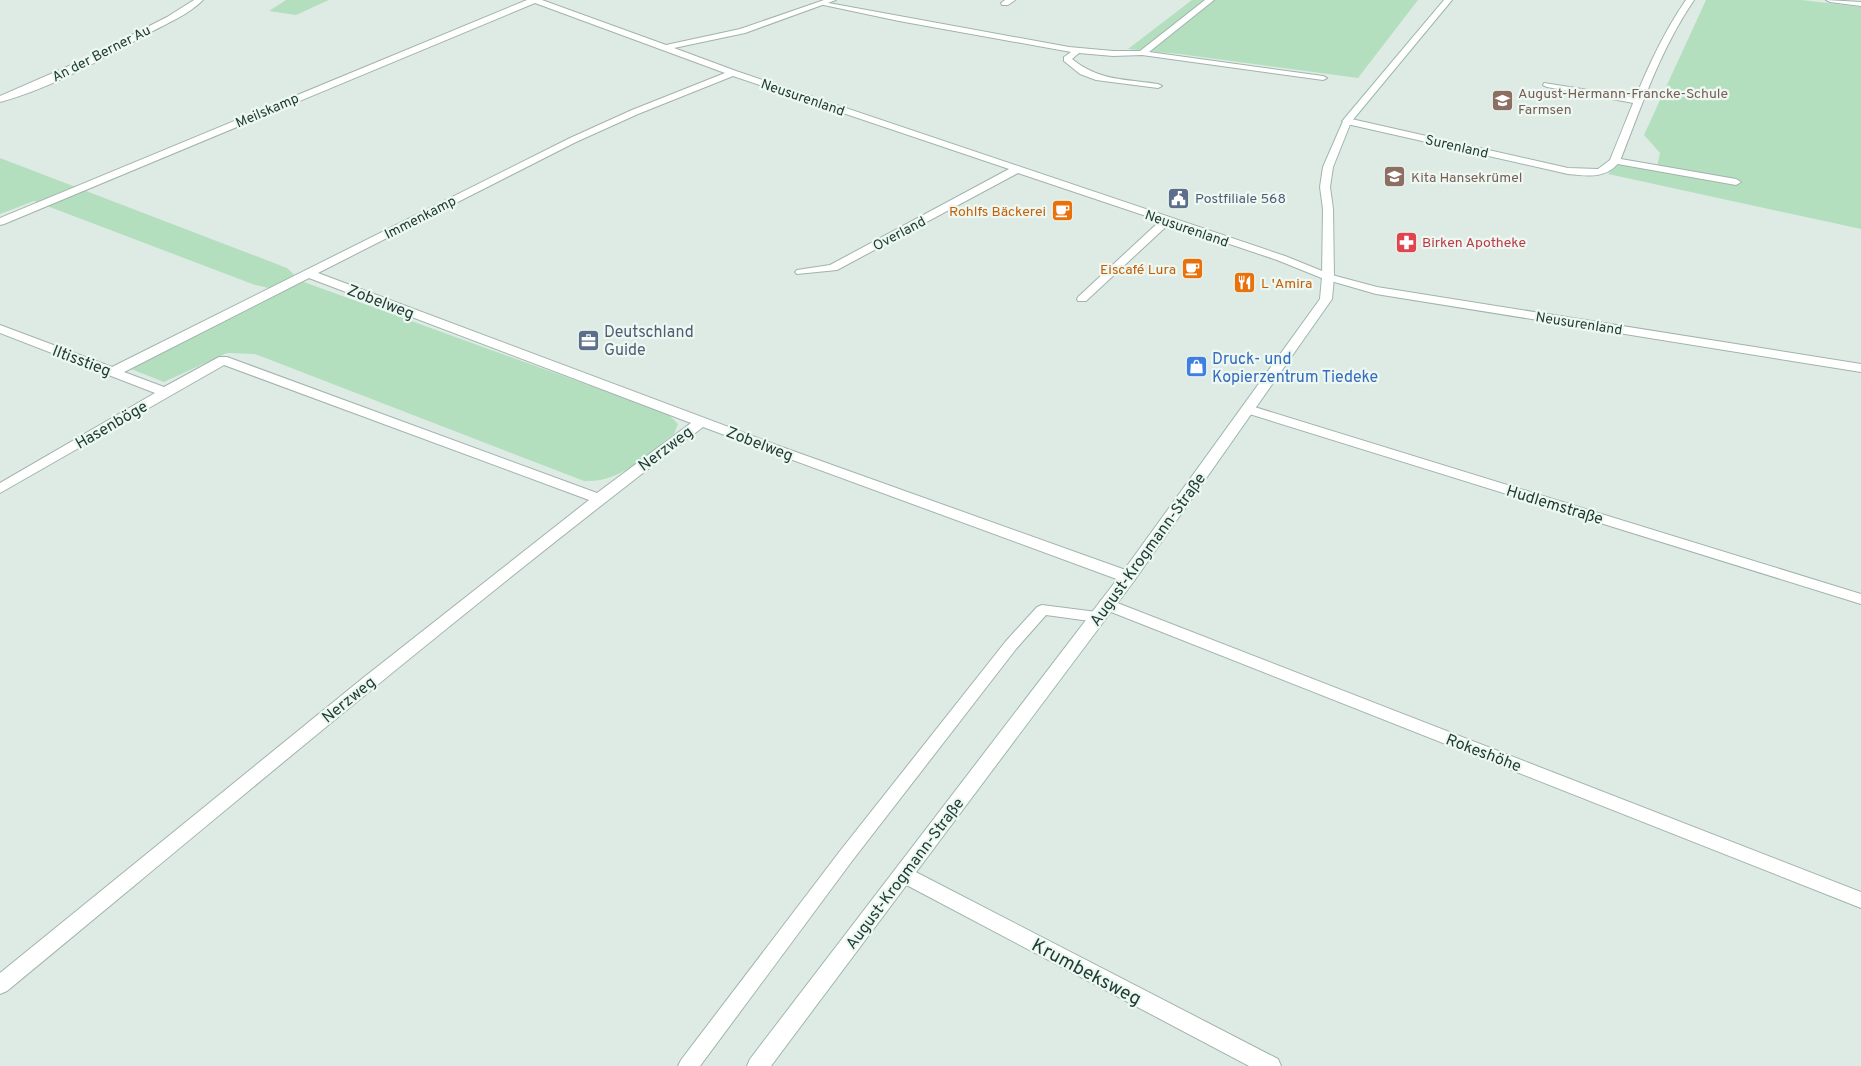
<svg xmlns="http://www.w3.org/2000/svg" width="1861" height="1066" font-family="Overpass,sans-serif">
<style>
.green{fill:#b4dfbf}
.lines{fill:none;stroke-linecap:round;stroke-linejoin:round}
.lane-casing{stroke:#a1b3ac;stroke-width:2}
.street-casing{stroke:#a1b3ac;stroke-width:2}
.secondary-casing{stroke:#9cb8ae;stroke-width:2}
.lane{fill:#fff;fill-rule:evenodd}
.street{fill:#fff;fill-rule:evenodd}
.secondary{fill:#fff;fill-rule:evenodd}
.labels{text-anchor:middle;stroke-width:4.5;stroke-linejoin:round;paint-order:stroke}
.far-street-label{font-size:14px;fill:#1e3c34;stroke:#eef8f3}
.far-education-label{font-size:14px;fill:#785e54;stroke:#eef8f3;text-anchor:start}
.far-service-label{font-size:14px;fill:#4e5e75;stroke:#eef8f3;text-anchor:start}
.far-food-label{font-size:14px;fill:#c56008;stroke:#eef8f3;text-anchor:end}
.far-health-label{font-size:14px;fill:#be3a42;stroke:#eef8f3;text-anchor:start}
.street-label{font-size:16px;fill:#1e3c34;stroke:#eef8f3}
.service-label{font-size:16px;fill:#4e5e75;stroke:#eef8f3;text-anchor:start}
.shop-label{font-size:16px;fill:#366cbe;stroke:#eef8f3;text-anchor:start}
.near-street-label{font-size:19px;fill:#1e3c34;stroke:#eef8f3}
</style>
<rect width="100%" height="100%" fill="#deebe5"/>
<g class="green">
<polygon points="286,0 329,0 296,15 269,11"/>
<polygon points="1192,0 1418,0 1358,78 1179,54 1128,49"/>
<polygon points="1706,0 1802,0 1861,7 1861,229 1608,174 1619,160 1657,167 1660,153 1644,135"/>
<path d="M0 158 287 268 301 281 668 414 678 424 674 434C646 455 621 483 584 481L255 354 227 353 164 382 131 369 256 304 278 290 255 285 34 201 0 214Z"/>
</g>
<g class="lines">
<defs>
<g id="lane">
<polygon points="1005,0 1015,0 1008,5 1002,5 1001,3"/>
<path d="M1205 0H1214L1149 52 1323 76 1327 78 1323 80 1142 55 1113 56 1079 53 1072 59C1099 81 1125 79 1158 84L1162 86 1158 88 1096 80 1080 74 1064 61V57L1071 52 899 21 819 4 823 2 1069 47 1113 51H1140Z"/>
<polygon points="1544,83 1639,98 1643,101 1639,104 1547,87 1543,85"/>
<polygon points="1615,158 1736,179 1741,182 1736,185 1612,163 1610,161"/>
<polygon points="1166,218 1170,219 1170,223 1086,301 1078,301 1077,299 1078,297 1162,219"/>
<polygon points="1042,605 1097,612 1102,614 1104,617 1102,620 1097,622 1046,615 1016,649 852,861 700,1066 678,1066 681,1060 840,851 1006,641 1037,607"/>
</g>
<g id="street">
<path d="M194 0H203C189 14 168 23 151 32 103 58 53 88 0 102V96L85 59 167 17Z"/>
<path d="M527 0H542L666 45 740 29 824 0H836L745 33 674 48 736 71 1285 256 1332 275 1377 287 1861 364V372L1376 294 1324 279 1277 260 1018 173 837 270 797 274 795 272 797 270 830 265 1009 169 733 76 638 114 576 142 318 273 779 446 1134 573 1136 577 1134 581H1122L703 427C465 608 237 801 7 991L0 994V973L363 678 589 500 224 365 0 493V483L155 393 0 333V325L112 367 570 138 632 110 725 73 535 3 4 224 0 225V218ZM309 278 691 423 597 493 227 357H219L164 387 124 372Z"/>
<path d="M1686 0H1694C1660 50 1642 105 1620 161 1607 179 1588 176 1568 174L1347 124 1342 121 1347 118 1568 168 1598 169 1610 160C1633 105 1652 49 1686 0Z"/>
<polygon points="1826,0 1861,2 1861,6 1830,2"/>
<polygon points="1248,405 1861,594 1861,604 1243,412 1241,409"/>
<polygon points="1107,599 1861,892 1861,908 1101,608 1099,604 1101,600"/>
<polygon points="904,866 1278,1059 1281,1066 1249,1066 897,880 894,874 897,868"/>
</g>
<polygon id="secondary" points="1444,0 1452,0 1351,122 1333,167 1330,187 1333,209 1334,277 1332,299 1134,581 771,1066 747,1066 750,1059 1122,573 1320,299 1322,277 1323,209 1320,187 1323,167 1344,119"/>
</defs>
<use href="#lane" class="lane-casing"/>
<use href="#street" class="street-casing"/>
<use href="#secondary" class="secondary-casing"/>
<use href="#lane" class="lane"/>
<use href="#street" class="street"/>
<use href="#secondary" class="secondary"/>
</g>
<defs>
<symbol id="school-square" viewBox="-11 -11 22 22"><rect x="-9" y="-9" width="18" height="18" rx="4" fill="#8d6e63" stroke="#eef8f3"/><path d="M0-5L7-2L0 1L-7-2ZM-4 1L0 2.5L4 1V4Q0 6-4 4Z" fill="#fff"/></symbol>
<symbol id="civic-square" viewBox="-11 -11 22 22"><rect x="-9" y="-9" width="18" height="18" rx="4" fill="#5c6f8a" stroke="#eef8f3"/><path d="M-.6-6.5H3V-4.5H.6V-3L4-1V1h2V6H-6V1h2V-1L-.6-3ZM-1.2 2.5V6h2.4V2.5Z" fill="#fff"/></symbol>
<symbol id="cafe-square" viewBox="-11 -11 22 22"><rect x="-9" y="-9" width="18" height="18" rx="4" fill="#e8710a" stroke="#eef8f3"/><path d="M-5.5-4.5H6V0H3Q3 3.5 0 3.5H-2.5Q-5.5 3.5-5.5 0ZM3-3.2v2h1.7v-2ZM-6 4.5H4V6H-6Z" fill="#fff"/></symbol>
<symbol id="pharmacy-square" viewBox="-11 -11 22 22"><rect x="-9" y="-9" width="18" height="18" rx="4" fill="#e0444e" stroke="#eef8f3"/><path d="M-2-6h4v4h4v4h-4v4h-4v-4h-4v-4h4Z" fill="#fff"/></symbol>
<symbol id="restaurant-square" viewBox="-11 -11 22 22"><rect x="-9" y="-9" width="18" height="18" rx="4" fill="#e8710a" stroke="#eef8f3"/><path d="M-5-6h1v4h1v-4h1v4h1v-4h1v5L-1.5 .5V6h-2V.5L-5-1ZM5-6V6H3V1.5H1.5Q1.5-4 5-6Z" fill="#fff"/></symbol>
<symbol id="office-square" viewBox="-11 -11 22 22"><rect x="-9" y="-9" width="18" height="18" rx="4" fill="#5c6f8a" stroke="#eef8f3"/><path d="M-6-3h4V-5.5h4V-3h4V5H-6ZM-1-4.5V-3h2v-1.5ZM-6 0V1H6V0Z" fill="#fff"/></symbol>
<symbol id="shop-square" viewBox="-11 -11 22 22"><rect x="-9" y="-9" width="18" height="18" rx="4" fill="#3f7fe0" stroke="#eef8f3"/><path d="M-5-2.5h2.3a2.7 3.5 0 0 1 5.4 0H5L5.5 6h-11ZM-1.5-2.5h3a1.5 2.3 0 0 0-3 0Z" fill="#fff"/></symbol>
</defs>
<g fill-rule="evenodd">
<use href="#school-square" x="1490" y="88" width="25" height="25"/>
<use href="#school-square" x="1382" y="164" width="25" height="25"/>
<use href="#civic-square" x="1166" y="186" width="25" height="25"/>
<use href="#cafe-square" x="1050" y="198" width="25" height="25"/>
<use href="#pharmacy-square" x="1394" y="230" width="25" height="25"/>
<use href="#cafe-square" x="1180" y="256" width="25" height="25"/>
<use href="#restaurant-square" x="1232" y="270" width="25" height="25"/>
<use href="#office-square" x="576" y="328" width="25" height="25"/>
<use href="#shop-square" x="1184" y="354" width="25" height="25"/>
</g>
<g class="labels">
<g class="far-street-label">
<text transform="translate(101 53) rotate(-27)" y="5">An der Berner Au</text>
<text transform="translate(803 97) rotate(19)" y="5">Neusurenland</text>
<text transform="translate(267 110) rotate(-23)" y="5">Meilskamp</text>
<text transform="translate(1457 146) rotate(13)" y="5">Surenland</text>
<text transform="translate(420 217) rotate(-27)" y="5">Immenkamp</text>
<text transform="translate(1187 228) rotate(19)" y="5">Neusurenland</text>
<text transform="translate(899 233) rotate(-28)" y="5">Overland</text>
<text transform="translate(1579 323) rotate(9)" y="5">Neusurenland</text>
</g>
<g class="far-education-label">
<text x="1518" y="98">August-Hermann-Francke-Schule<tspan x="1518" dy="16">Farmsen</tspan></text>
<text x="1411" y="182">Kita Hansekrümel</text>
</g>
<g class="far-service-label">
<text x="1195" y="203">Postfiliale 568</text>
</g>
<g class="far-food-label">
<text x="1046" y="216">Rohlfs Bäckerei</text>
<text x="1176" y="274">Eiscafé Lura</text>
<text x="1261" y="288" text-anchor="start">L 'Amira</text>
</g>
<g class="far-health-label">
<text x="1422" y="247">Birken Apotheke</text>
</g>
<g class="street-label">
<text transform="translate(381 301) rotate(21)" y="6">Zobelweg</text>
<text transform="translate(82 360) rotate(21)" y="6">Iltisstieg</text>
<text transform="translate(111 424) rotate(-30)" y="6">Hasenböge</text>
<text transform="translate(760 443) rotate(21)" y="6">Zobelweg</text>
<text transform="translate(665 448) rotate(-37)" y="6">Nerzweg</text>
<text transform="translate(1555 504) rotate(17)" y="6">Hudlemstraße</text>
<text transform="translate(1147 549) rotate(-54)" y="6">August-Krogmann-Straße</text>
<text transform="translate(348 699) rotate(-39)" y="6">Nerzweg</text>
<text transform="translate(1484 752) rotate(21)" y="6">Rokeshöhe</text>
<text transform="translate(904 873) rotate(-53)" y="6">August-Krogmann-Straße</text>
</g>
<g class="service-label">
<text x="604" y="337">Deutschland<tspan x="604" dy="18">Guide</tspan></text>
</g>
<g class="shop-label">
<text x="1212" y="364">Druck- und<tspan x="1212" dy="18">Kopierzentrum Tiedeke</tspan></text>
</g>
<g class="near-street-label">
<text transform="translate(1087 971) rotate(28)" y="7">Krumbeksweg</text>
</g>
</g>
</svg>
